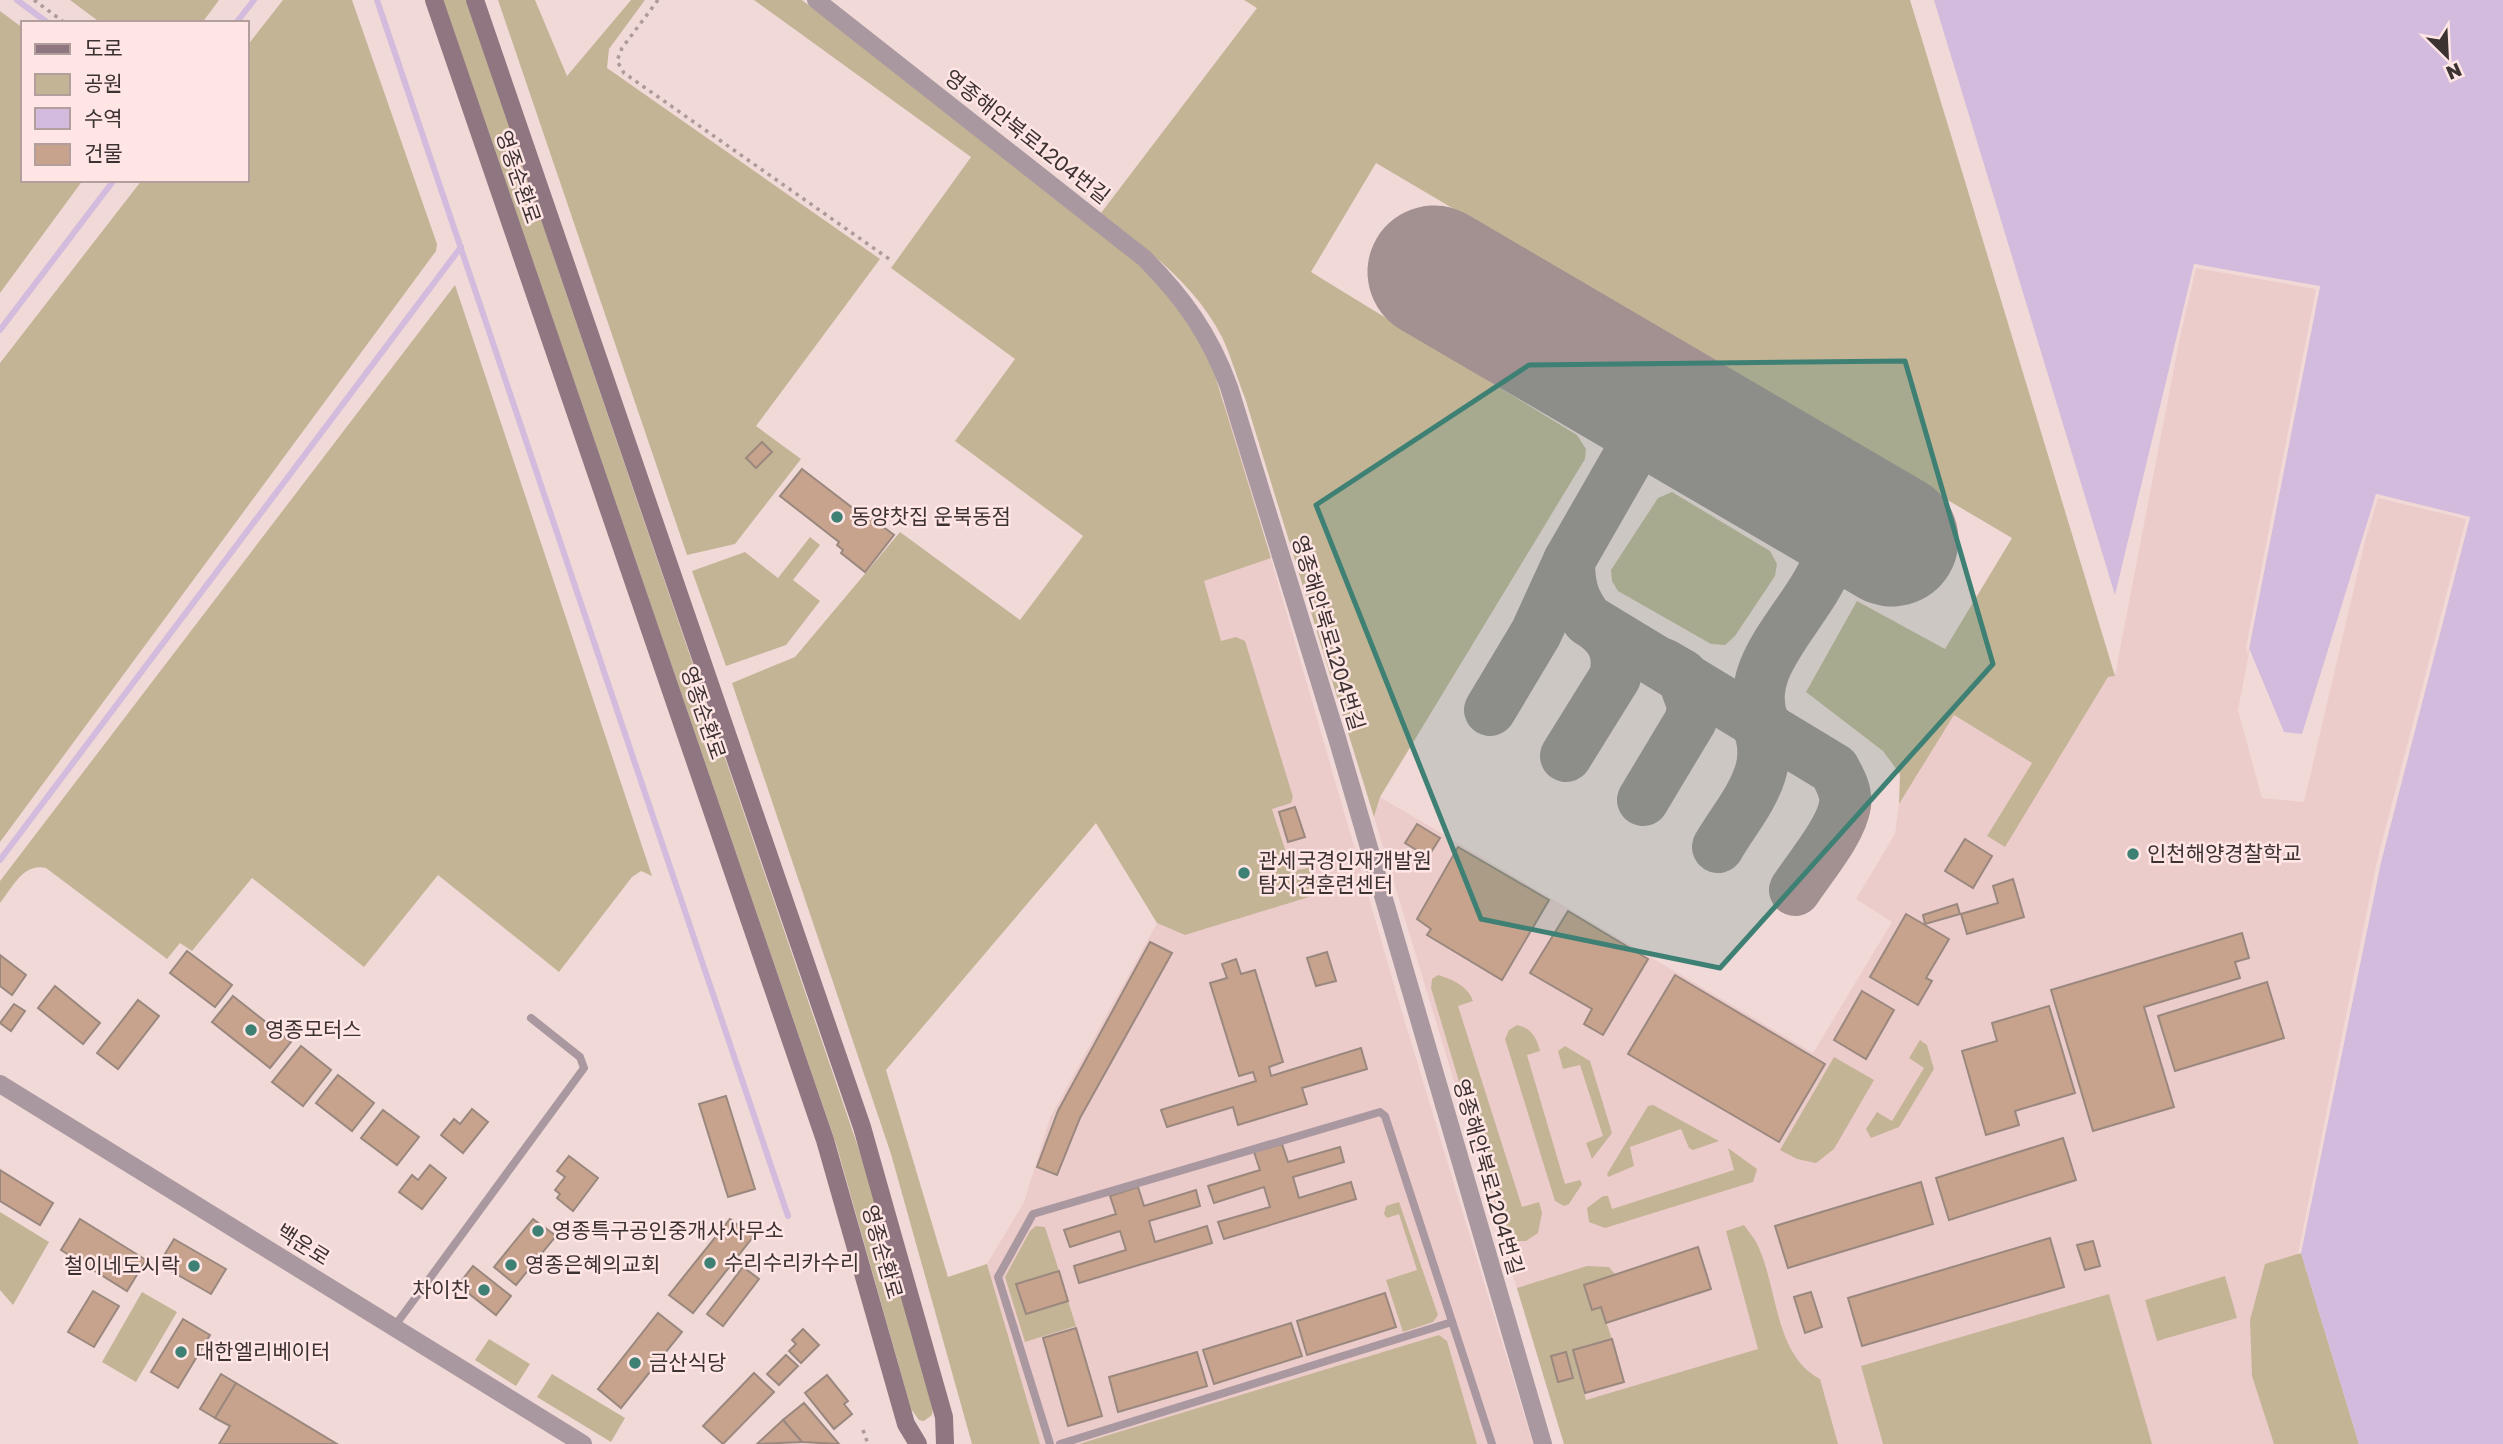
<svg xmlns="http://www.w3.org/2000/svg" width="2503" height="1444" font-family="'Golos Text','Noto Sans KR',sans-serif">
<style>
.built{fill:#eccccb}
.green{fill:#c4b496}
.water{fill:#d2bbdc}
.pier{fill:#f1d9d8}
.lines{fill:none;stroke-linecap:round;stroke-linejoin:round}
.stream{stroke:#d2bbdc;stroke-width:6}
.taxiway{stroke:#a29190;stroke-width:52}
.runway{stroke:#a29190;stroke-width:133}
.building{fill:#c7a38e;stroke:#9a887e;stroke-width:2}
.path{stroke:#ad9a99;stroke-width:3.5;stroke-dasharray:3.5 5;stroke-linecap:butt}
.service{stroke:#aa98a0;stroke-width:8}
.tertiary{stroke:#aa98a0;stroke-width:18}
.secondary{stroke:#8f7681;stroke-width:18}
.marked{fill:#3e8174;fill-opacity:0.2;stroke:#3e8174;stroke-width:5;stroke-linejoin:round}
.poi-dot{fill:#3e8174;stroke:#ffe6e5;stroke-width:2.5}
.labels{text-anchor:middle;stroke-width:5;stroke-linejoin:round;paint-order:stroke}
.street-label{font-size:21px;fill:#3c3232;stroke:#ffe6e5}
.poi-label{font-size:21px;fill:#3c3232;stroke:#ffe6e5;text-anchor:start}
</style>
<rect width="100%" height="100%" fill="#f1d9d8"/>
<g class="built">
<polygon points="2194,264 2320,286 2238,710 2262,798 2304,802 2376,494 2470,517 2301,1253 2359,1444 1564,1444 1374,817 1380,797 1813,1053 1892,922 1856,899 1895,834 1899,804 1954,715 2032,763 1987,836 2004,846 2108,677 2115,675"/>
<polygon points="1225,400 1399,1002 1533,1444 1040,1444 987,1264 1024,1202 1050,1118 1157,923 1085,804"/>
</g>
<g class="green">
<polygon points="70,0 219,0 202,23 101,23"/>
<polygon points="283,0 352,0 437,244 436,251 0,842 0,363 142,180 247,180 247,46"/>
<polygon points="443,0 466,0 871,1185 933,1408 932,1415 924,1421 919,1420 911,1409 837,1147"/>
<polygon points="498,0 535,0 567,76 631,0 645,0 609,49 607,68 880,259 756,426 801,459 735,544 687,555"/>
<polygon points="754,0 802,0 1132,258 1164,289 1209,356 1271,558 1204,581 1221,641 1236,637 1245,641 1293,797 1291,803 1272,809 1292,871 1313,867 1322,893 1185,935 1157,923 1096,823 886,1070 948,1277 987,1264 1040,1444 972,1444 891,1154 732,683 795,657 900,532 1020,620 1083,536 955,441 1015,359 891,268 971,157"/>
<path d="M1244 0H1910L2115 676 2108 677 2005 847 1987 836 2032 763 1954 715 1899 804 1900 774 1883 751 1806 692 1857 601 1945 649 2012 538 1376 163 1311 272 1577 435 1586 449 1585 459 1380 797 1374 817 1245 398C1237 378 1231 356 1222 337 1195 284 1145 248 1101 213L1257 8Z"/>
<polygon points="0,11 23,28 23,180 83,180 0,293"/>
<path d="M455 285 652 876 641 871 632 877 559 972 438 875 364 967 252 878 192 951 180 943 167 959 46 868C23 863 13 887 0 903V881Z"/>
<polygon points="1672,492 1770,551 1777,564 1775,576 1735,636 1725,645 1711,644 1618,591 1612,581 1611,570 1658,498"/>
<polygon points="810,537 820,545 793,580 820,601 786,645 726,666 692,571 745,552 778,578"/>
<path d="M1438 975C1452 979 1468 986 1473 1001L1458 1006 1522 1207 1539 1202 1542 1213 1538 1233 1526 1241H1513L1504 1232 1431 988 1432 979Z"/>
<path d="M1517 1025C1531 1028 1537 1038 1540 1051L1527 1055 1565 1184 1580 1180 1582 1184 1569 1204 1564 1206 1555 1201 1505 1039 1509 1030Z"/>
<polygon points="1920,1040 1927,1045 1934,1069 1899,1127 1871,1138 1866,1129 1877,1112 1892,1121 1924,1068 1909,1058"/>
<polygon points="1565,1046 1590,1061 1612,1133 1592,1159 1586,1143 1603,1136 1580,1065 1563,1069 1558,1051"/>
<polygon points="1834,1057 1874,1080 1834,1149 1816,1163 1797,1159 1780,1150"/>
<polygon points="1653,1105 1719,1141 1693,1150 1689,1148 1681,1129 1630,1147 1634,1166 1608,1177 1607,1174 1648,1106"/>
<polygon points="1728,1148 1757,1169 1753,1182 1605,1228 1589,1222 1587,1208 1603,1196 1608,1196 1612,1209 1734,1170"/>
<polygon points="1399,1202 1438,1315 1433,1322 1403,1332 1386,1280 1417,1270 1399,1214 1387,1218 1384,1214 1386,1206"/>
<polygon points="0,1212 49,1242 13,1305 0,1290"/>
<path d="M1744 1225C1749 1232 1756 1240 1759 1248 1778 1291 1775 1355 1820 1379L1838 1444H1564L1517 1288 1587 1266 1609 1267 1615 1274 1584 1285 1592 1309 1601 1307 1612 1339 1573 1350 1586 1400 1758 1349 1726 1231Z"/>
<polygon points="1036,1226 1045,1227 1059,1271 1017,1284 1026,1313 1068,1301 1076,1326 1025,1342 1005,1277 1030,1231"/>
<polygon points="2301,1253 2359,1444 2274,1444 2252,1376 2250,1320 2265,1264"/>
<polygon points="2225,1276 2237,1318 2157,1341 2145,1300"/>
<polygon points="142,1292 177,1312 136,1382 102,1362"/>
<polygon points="2109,1294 2152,1444 1883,1444 1861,1366"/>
<polygon points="1439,1335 1447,1341 1477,1444 1079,1444"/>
<polygon points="489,1339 530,1364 516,1386 475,1360"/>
<polygon points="552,1374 625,1418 611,1442 537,1397"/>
</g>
<polygon class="water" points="1934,0 2503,0 2503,1444 2359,1444 2301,1253 2381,862 2470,517 2376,494 2302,734 2284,732 2249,648 2320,287 2194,264 2115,595"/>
<g class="pier">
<polygon points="2194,264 2320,286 2248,654 2246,647 2316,289 2196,268 2179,342"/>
<polygon points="2376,494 2470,517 2381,862 2301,1253 2298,1254 2377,861 2466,519 2378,498 2365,542"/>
</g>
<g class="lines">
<g class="stream">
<polyline points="17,0 48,23"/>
<polyline points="377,0 788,1216"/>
<polyline points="236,23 254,0"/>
<polyline points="0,330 114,180"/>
<polyline points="0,860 461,247"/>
</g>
<g class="taxiway">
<path d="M1569 561C1569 586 1573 601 1588 620L1834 769C1840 780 1847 792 1845 805 1841 831 1810 867 1795 890"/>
<polyline points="1490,710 1536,633 1569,561 1659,404"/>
<path d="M1764 724C1730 646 1868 582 1825 501"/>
<path d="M1566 756 1615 677C1621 650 1611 634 1588 620"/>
<polyline points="1643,800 1691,720 1693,705 1682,675 1663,664"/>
<path d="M1718 847C1742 806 1782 767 1754 718"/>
</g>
<polyline class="runway" points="1434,272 1892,540"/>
</g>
<g class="building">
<polygon points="762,442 772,452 756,468 746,458"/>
<polygon points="802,469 867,519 869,516 894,535 865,572 841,553 843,550 837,545 839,542 780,496"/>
<polygon points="1295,807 1305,837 1288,842 1279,812"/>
<polygon points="1417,824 1440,838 1428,857 1405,843"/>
<polygon points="1965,839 1992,856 1973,888 1945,871"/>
<polygon points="1458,847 1549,900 1502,980 1427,935 1431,929 1417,919"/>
<polygon points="2013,879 2024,917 1967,934 1961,914 1998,903 1993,886"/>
<polygon points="1957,904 1960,914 1925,924 1923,915"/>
<polygon points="1568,911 1648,959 1603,1035 1584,1024 1592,1009 1530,973"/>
<polygon points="1906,914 1949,939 1926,978 1932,981 1918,1005 1870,977"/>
<polygon points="2242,933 2249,958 2235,962 2240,978 2144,1007 2174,1107 2093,1131 2051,990"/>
<polygon points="1150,942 1172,953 1080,1118 1057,1175 1037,1167 1058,1111"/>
<polygon points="187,951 232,985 215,1007 170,973"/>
<polygon points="1327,952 1336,981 1316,986 1307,958"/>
<polygon points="0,955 26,975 12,995 0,986"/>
<polygon points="1236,959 1241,974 1255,970 1283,1062 1269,1067 1271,1076 1361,1048 1367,1069 1302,1088 1307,1104 1238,1125 1233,1107 1167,1127 1161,1110 1256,1081 1253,1072 1239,1076 1210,983 1227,978 1222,964"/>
<polygon points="1675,975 1825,1064 1779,1142 1628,1054"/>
<polygon points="2267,982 2284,1038 2175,1071 2158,1016"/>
<polygon points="55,986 100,1023 83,1044 38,1008"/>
<polygon points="1862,991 1894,1010 1866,1059 1834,1040"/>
<polygon points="233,996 291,1042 270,1068 212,1022"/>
<polygon points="138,1000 159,1016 118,1069 97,1053"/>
<polygon points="14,1004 25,1011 11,1031 0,1023"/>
<polygon points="2049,1006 2075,1093 2015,1111 2019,1125 1986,1135 1962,1051 1997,1041 1992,1023"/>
<polygon points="301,1046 331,1070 303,1106 272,1082"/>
<polygon points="338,1075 374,1103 352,1131 316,1103"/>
<polygon points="726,1096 755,1189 728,1197 699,1104"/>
<polygon points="472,1109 488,1122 463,1153 441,1135 454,1119 460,1124"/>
<polygon points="383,1110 419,1137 397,1165 361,1138"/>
<polygon points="2063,1138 2076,1180 1949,1220 1936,1178"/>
<polygon points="1282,1144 1288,1162 1340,1147 1344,1162 1293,1177 1299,1198 1351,1182 1356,1199 1224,1239 1218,1222 1270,1207 1264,1187 1214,1203 1208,1186 1260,1170 1254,1152"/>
<polygon points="569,1156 598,1178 573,1211 557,1198 560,1194 555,1190 565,1177 557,1171"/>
<polygon points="430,1165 446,1178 422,1209 399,1192 412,1175 418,1180"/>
<polygon points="0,1170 53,1203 40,1225 0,1201"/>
<polygon points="1921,1182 1933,1224 1788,1268 1775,1226"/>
<polygon points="1138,1187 1144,1206 1196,1190 1200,1206 1149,1221 1155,1242 1207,1226 1212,1243 1079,1283 1074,1266 1126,1250 1120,1231 1070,1247 1064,1230 1116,1214 1110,1196"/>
<polygon points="80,1219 146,1260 127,1291 61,1250"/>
<polygon points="533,1219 556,1236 516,1285 494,1267"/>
<polygon points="730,1219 753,1237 693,1313 669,1295"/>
<polygon points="2050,1238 2064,1287 1862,1346 1848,1298"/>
<polygon points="174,1239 226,1269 211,1294 159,1264"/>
<polygon points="2093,1241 2100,1266 2085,1270 2077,1245"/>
<polygon points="1698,1247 1711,1289 1606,1323 1601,1307 1592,1310 1584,1285"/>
<polygon points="473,1266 511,1296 496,1315 458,1285"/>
<polygon points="743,1267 759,1279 723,1326 707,1314"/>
<polygon points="1059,1271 1068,1301 1026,1314 1016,1284"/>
<polygon points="93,1291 119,1306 94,1347 68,1332"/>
<polygon points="1811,1292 1822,1327 1805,1333 1794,1297"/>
<polygon points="1385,1293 1396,1327 1307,1355 1297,1321"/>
<polygon points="658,1313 682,1332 621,1408 598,1389"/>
<polygon points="183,1319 210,1335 178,1388 151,1372"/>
<polygon points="1291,1323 1302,1356 1214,1384 1203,1350"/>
<polygon points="1076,1328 1102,1416 1068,1426 1043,1338"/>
<polygon points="803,1329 819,1345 801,1363 789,1351 796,1344 792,1340"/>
<polygon points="1612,1339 1624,1382 1585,1393 1573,1350"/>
<polygon points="1197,1352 1207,1386 1118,1412 1109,1377"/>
<polygon points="1566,1352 1573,1378 1558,1382 1551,1356"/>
<polygon points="786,1355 798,1366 779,1385 767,1374"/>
<polygon points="754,1373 774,1392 723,1444 703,1426"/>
<polygon points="221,1374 236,1383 215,1418 200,1409"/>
<polygon points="827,1375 848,1401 844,1404 852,1414 834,1429 805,1393"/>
<polygon points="236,1383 337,1444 219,1444 230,1426 215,1418"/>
<polygon points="804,1403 839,1444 802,1442 783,1420"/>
<polygon points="783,1420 802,1442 757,1444"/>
</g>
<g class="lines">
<g class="path">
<polyline points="34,0 65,23"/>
<polyline points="658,0 622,48 617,61 624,73 892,261"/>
<polyline points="863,1430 868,1444"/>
</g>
<g class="service">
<polyline points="394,1327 584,1068 580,1057 531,1018"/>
<polyline points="1050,1444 998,1277 1033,1214 1380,1112 1385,1116 1492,1444"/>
<polyline points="1060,1444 1452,1322"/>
</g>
<g class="tertiary">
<path d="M816 0 1144 258C1183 297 1210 335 1229 387L1337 738 1543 1444"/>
<polyline points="0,1084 583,1444"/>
</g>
<g class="secondary">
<polyline points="434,0 825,1140 906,1424 918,1444"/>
<polyline points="475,0 862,1127 944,1417 945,1444"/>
</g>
</g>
<path class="marked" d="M1905 361 1993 664 1720 968 1481 919 1316 505 1529 365Z"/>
<g class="poi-dot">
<circle cx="837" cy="517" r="7"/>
<circle cx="2133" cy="854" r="7"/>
<circle cx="1244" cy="873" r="7"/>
<circle cx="251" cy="1030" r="7"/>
<circle cx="538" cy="1231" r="7"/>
<circle cx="710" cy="1263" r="7"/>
<circle cx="511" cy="1265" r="7"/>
<circle cx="194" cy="1266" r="7"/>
<circle cx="484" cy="1290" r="7"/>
<circle cx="181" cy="1352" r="7"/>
<circle cx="635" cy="1363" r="7"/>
</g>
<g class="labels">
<g class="street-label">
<text transform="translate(1027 137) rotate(38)" y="7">영종해안북로1204번길</text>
<text transform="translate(518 177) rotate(71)" y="7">영종순환로</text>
<text transform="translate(1328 633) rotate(73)" y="7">영종해안북로1204번길</text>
<text transform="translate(703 713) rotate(71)" y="7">영종순환로</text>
<text transform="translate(1488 1177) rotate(74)" y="7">영종해안북로1204번길</text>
<text transform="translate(303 1245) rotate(32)" y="7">백운로</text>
<text transform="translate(882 1252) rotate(74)" y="7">영종순환로</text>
</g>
<g class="poi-label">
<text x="851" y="524">동양찻집 운북동점</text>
<text x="2147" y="861">인천해양경찰학교</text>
<text x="1258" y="868">관세국경인재개발원<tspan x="1258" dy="24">탐지견훈련센터</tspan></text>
<text x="265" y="1037">영종모터스</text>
<text x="552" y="1238">영종특구공인중개사사무소</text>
<text x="724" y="1270">수리수리카수리</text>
<text x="525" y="1272">영종은혜의교회</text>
<text x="180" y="1273" text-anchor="end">철이네도시락</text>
<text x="470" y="1297" text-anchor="end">차이찬</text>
<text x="195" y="1359">대한엘리베이터</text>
<text x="649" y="1370">금산식당</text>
</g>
</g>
<rect x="21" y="21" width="228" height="161" fill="#ffe6e5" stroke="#b19e9d" stroke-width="2"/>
<rect x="35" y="44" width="35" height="10" fill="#8f7681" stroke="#b19e9d" stroke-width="2"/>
<text x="84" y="56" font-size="21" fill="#3c3232">도로</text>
<rect x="35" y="74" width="35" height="21" fill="#c4b496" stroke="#b19e9d" stroke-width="2"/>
<text x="84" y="91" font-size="21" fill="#3c3232">공원</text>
<rect x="35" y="108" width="35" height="21" fill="#d2bbdc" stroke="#b19e9d" stroke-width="2"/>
<text x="84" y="126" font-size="21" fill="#3c3232">수역</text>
<rect x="35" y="144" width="35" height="21" fill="#c7a38e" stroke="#b19e9d" stroke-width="2"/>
<text x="84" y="161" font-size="21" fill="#3c3232">건물</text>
<g transform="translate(2447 56) rotate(156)" stroke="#ffe6e5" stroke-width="5" paint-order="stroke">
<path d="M0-5L12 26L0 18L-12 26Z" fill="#3c3232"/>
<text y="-10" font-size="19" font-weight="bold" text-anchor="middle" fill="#3c3232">N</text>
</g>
</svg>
